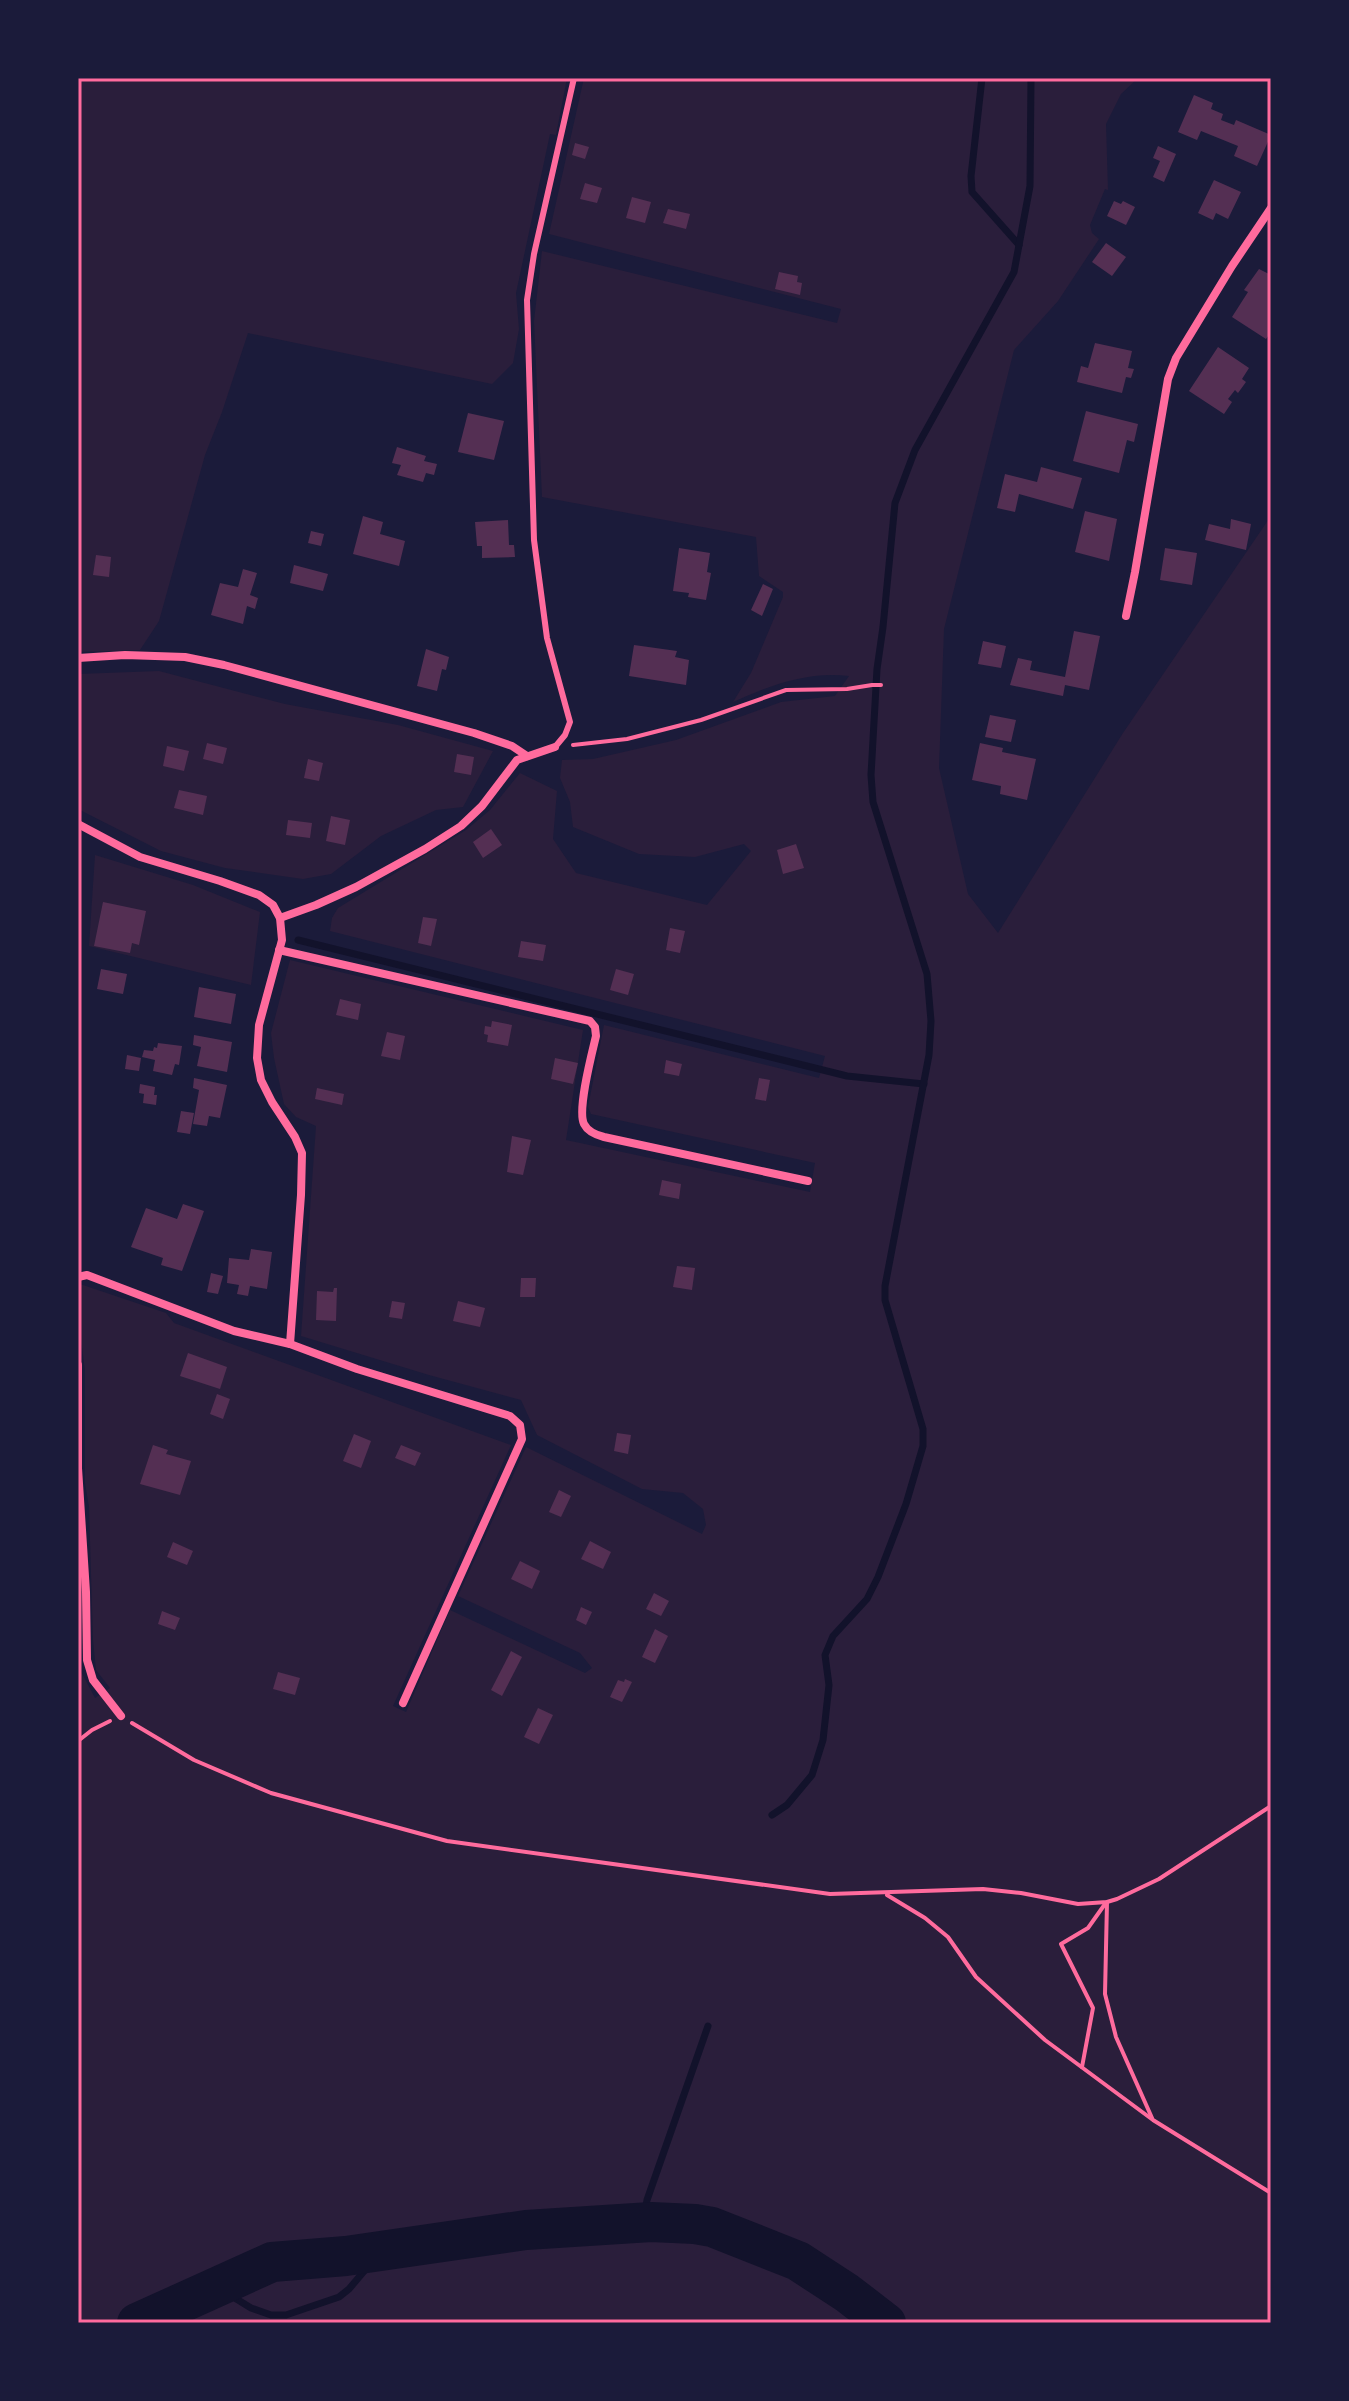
<svg xmlns="http://www.w3.org/2000/svg" width="1349" height="2401" font-family="'Space Grotesk',sans-serif">
<style>
.green{fill:#2a1e3b}
.lines{fill:none;stroke-linecap:round;stroke-linejoin:round}
.stream{stroke:#12122b;stroke-width:7}
.river{stroke:#12122b;stroke-width:40}
.building{fill:#542f53}
.path{stroke:#ff6b9d;stroke-width:4}
.service{stroke:#ff6b9d;stroke-width:6}
.minor{stroke:#ff6b9d;stroke-width:8}
.neatline{fill:none;stroke:#ff6b9d;stroke-width:3}
</style>
<rect width="100%" height="100%" fill="#1b1b3a"/>
<g class="green">
<polygon points="78,78 567,78 556,135 550,134 516,293 519,329 513,363 492,384 248,333 222,412 205,455 159,621 140,650 78,652"/>
<path d="M584 78H1138L1121 94 1106 124 1108 190 1105 189 1090 225 1092 233 1099 239 1058 301 1014 350 944 629 939 768 968 894 998 933 1123 733 1271 516V2323H78V1666L95 1698 110 1688 96 1670 93 1640 89 1507 85 1483V1370L78 1318V1286L80 1284 166 1313 174 1323 511 1445 393 1706 406 1712 450 1610 585 1673 592 1668 580 1653 458 1596 526 1447 702 1534 706 1525 703 1509 683 1493 642 1489 537 1435 521 1400 429 1375 301 1336 316 1126 296 1117 284 1104 274 1058 271 1033 290 960 583 1030 566 1140 810 1192 815 1163 591 1114 588 1107 604 1025 819 1078 825 1056 330 931 332 918 338 908 466 830 490 810 520 773 557 791 553 839 576 873 707 905 751 851 744 844 695 857 639 854 573 827 570 802 560 778 562 760 593 759 676 740 781 702 835 696 849 676C808 671 771 685 733 702L751 673 783 597V592L759 576 756 537 542 497 534 321 542 251 837 323 841 309 549 234Z"/>
<polygon points="159,671 285,704 398,725 493,751 463,807 436,810 381,836 331,874 303,879 225,868 161,851 78,809 78,674"/>
<polygon points="95,855 193,885 260,912 251,985 89,946"/>
</g>
<g class="lines">
<g class="stream">
<polyline points="982,78 971,176 972,192 1019,245"/>
<polyline points="298,940 847,1076 924,1084"/>
<polyline points="772,1815 787,1805 812,1775 823,1740 829,1685 825,1655 833,1636 867,1599 878,1577 906,1504 923,1446 923,1429 885,1300 885,1286 929,1055 931,1021 927,974 873,802 871,775 877,669 883,627 895,503 915,450 1014,272 1030,186 1031,78"/>
<polyline points="643,2223 647,2200 708,2026"/>
<polyline points="222,2284 230,2295 251,2308 271,2315 286,2315 339,2297 349,2289 381,2251"/>
</g>
<polyline class="river" points="137,2323 272,2262 346,2256 526,2230 651,2222 695,2224 712,2227 798,2261 847,2293 886,2323"/>
</g>
<g class="building">
<polygon points="1194,95 1213,103 1211,109 1223,114 1221,120 1234,125 1236,120 1271,135 1257,166 1234,156 1238,146 1201,131 1197,140 1178,132"/>
<polygon points="575,143 589,147 585,159 572,155"/>
<polygon points="1158,146 1176,154 1164,182 1153,177 1160,161 1153,158"/>
<polygon points="1214,180 1241,192 1228,219 1216,213 1213,220 1198,213"/>
<polygon points="585,183 602,188 597,203 580,199"/>
<polygon points="632,197 651,202 645,223 626,218"/>
<polygon points="1114,201 1121,204 1123,201 1135,207 1126,225 1107,216"/>
<polygon points="668,209 690,214 686,229 663,223"/>
<polygon points="1106,243 1126,257 1112,276 1092,262"/>
<polygon points="1259,269 1271,275 1271,332 1266,339 1232,317 1248,292 1244,290"/>
<polygon points="779,272 798,276 797,282 802,283 800,295 775,289"/>
<polygon points="1095,343 1132,351 1128,368 1134,369 1131,378 1126,377 1122,393 1077,382 1081,366 1088,368"/>
<polygon points="1218,347 1249,368 1242,379 1246,382 1238,393 1235,390 1228,399 1232,402 1224,414 1189,391"/>
<polygon points="1086,411 1138,424 1134,442 1127,440 1119,473 1073,461"/>
<polygon points="468,413 504,421 494,460 458,452"/>
<polygon points="397,447 426,456 424,461 437,464 434,475 426,473 423,482 397,475 401,465 392,463"/>
<polygon points="1041,467 1082,478 1073,509 1019,494 1015,512 997,508 1005,474 1037,482"/>
<polygon points="1085,511 1117,519 1109,561 1075,552"/>
<polygon points="363,516 383,522 380,534 405,541 399,566 353,554"/>
<polygon points="1231,519 1251,524 1246,550 1205,540 1209,524 1230,529"/>
<polygon points="508,520 509,545 514,545 515,557 482,558 482,546 477,546 475,522"/>
<polygon points="311,531 324,534 321,546 308,543"/>
<polygon points="679,548 710,553 707,572 711,573 706,600 688,597 689,593 673,591"/>
<polygon points="1165,548 1197,553 1192,585 1160,580"/>
<polygon points="96,555 111,557 109,577 93,575"/>
<polygon points="294,565 328,574 323,591 290,583"/>
<polygon points="243,569 257,573 250,595 258,598 255,609 247,606 243,624 211,615 220,583 238,587"/>
<polygon points="763,584 773,589 762,616 751,610"/>
<polygon points="1074,631 1100,636 1089,690 1065,685 1063,696 1010,685 1018,658 1032,661 1030,670 1065,677"/>
<polygon points="983,641 1006,646 1001,668 978,664"/>
<polygon points="634,645 677,651 675,657 689,660 686,685 629,676"/>
<polygon points="426,649 449,657 446,670 442,669 437,691 417,686"/>
<polygon points="990,715 1016,720 1011,742 985,737"/>
<polygon points="207,743 227,748 223,764 203,759"/>
<polygon points="980,743 1003,748 1002,752 1036,759 1027,800 1000,794 1001,786 972,780"/>
<polygon points="167,746 189,751 184,771 163,766"/>
<polygon points="457,754 474,757 471,775 454,772"/>
<polygon points="308,759 323,763 319,781 304,778"/>
<polygon points="179,790 207,796 203,815 174,808"/>
<polygon points="331,816 350,820 345,845 326,841"/>
<polygon points="288,820 312,823 310,838 286,835"/>
<polygon points="491,829 502,845 483,858 473,842"/>
<polygon points="796,844 804,868 783,874 777,850"/>
<polygon points="103,902 146,911 139,945 132,943 130,953 94,946"/>
<polygon points="423,917 437,919 431,946 418,943"/>
<polygon points="670,928 685,931 680,953 666,950"/>
<polygon points="521,941 546,945 543,961 518,957"/>
<polygon points="101,969 127,974 123,994 97,989"/>
<polygon points="616,969 634,974 628,995 610,990"/>
<polygon points="199,987 236,994 231,1024 194,1017"/>
<polygon points="340,999 361,1004 358,1020 336,1015"/>
<polygon points="492,1021 512,1025 508,1046 487,1042 488,1035 484,1034 485,1026 491,1027"/>
<polygon points="387,1032 405,1036 400,1060 381,1056"/>
<polygon points="194,1035 232,1042 227,1072 197,1066 201,1047 193,1045"/>
<polygon points="158,1043 182,1046 179,1065 175,1064 172,1075 153,1071 155,1060 142,1057 144,1050 153,1051 154,1047 157,1048"/>
<polygon points="127,1055 141,1058 139,1071 125,1069"/>
<polygon points="555,1058 578,1063 573,1084 551,1079"/>
<polygon points="666,1060 682,1064 679,1076 664,1073"/>
<polygon points="194,1078 227,1085 220,1118 209,1116 207,1126 193,1124 199,1090 193,1088"/>
<polygon points="759,1078 770,1080 766,1101 755,1099"/>
<polygon points="140,1084 155,1087 154,1095 157,1095 156,1105 143,1103 144,1094 139,1093"/>
<polygon points="317,1088 344,1094 342,1105 315,1099"/>
<polygon points="181,1111 194,1113 190,1134 177,1132"/>
<polygon points="512,1136 531,1140 523,1175 507,1172"/>
<polygon points="662,1180 681,1184 679,1199 659,1195"/>
<polygon points="183,1204 204,1211 182,1271 161,1265 163,1258 131,1247 146,1208 177,1219"/>
<polygon points="251,1249 272,1252 267,1289 250,1286 248,1296 237,1294 239,1285 227,1283 229,1258 249,1260"/>
<polygon points="677,1266 695,1268 692,1290 673,1287"/>
<polygon points="211,1273 223,1276 218,1294 207,1292"/>
<polygon points="521,1278 536,1278 535,1297 520,1297"/>
<polygon points="334,1288 337,1288 336,1321 316,1320 317,1291 333,1292"/>
<polygon points="392,1301 405,1303 402,1319 389,1317"/>
<polygon points="458,1301 485,1308 480,1327 453,1321"/>
<polygon points="188,1353 227,1367 220,1389 180,1376"/>
<polygon points="217,1394 230,1399 223,1419 210,1414"/>
<polygon points="617,1433 631,1435 628,1454 614,1451"/>
<polygon points="354,1434 371,1441 361,1468 343,1461"/>
<polygon points="153,1445 168,1450 166,1454 191,1461 180,1495 140,1484"/>
<polygon points="401,1445 421,1453 415,1466 395,1458"/>
<polygon points="559,1490 571,1496 561,1517 549,1512"/>
<polygon points="590,1541 611,1552 603,1569 581,1559"/>
<polygon points="173,1542 193,1551 187,1565 167,1557"/>
<polygon points="520,1561 540,1571 532,1589 511,1579"/>
<polygon points="654,1593 669,1601 661,1616 646,1609"/>
<polygon points="581,1607 592,1612 586,1625 576,1620"/>
<polygon points="162,1611 180,1618 175,1630 158,1624"/>
<polygon points="655,1629 668,1636 655,1663 642,1657"/>
<polygon points="511,1651 522,1657 502,1696 491,1690"/>
<polygon points="278,1672 300,1678 295,1695 273,1689"/>
<polygon points="625,1679 632,1682 622,1702 610,1697 618,1680 624,1682"/>
<polygon points="538,1708 553,1715 539,1744 524,1737"/>
</g>
<g class="lines">
<g class="path">
<polyline points="573,745 627,739 701,720 786,690 847,689 872,685 881,685"/>
<polyline points="132,1723 194,1760 271,1793 447,1841 830,1894 983,1889 1021,1893 1078,1904 1107,1902 1117,1899 1159,1879 1271,1806"/>
<polyline points="78,1741 92,1730 110,1721"/>
<polyline points="887,1895 925,1918 948,1937 976,1977 1045,2040 1153,2120 1271,2193"/>
<polyline points="1107,1902 1105,1994 1116,2037 1152,2118"/>
<polyline points="1082,2067 1093,2008 1061,1944 1088,1928 1105,1904"/>
</g>
<polyline class="service" points="555,747 565,735 570,722 547,638 534,540 527,300 534,254 574,78"/>
<g class="minor">
<polyline points="1126,616 1135,572 1168,379 1176,358 1232,266 1271,208"/>
<polyline points="78,658 125,655 185,657 224,665 474,733 512,746 527,756"/>
<polyline points="78,824 140,857 220,881 259,895 273,905 280,918 282,940 259,1025 257,1058 261,1080 272,1102 295,1137 302,1153 301,1195 290,1344 234,1331 87,1275 78,1277"/>
<polyline points="280,918 316,905 356,887 425,849 461,826 482,806 517,760 555,747"/>
<path d="M279 950 590 1021 595 1027 596 1036C592 1053 577 1110 584 1124 588 1132 596 1135 604 1137L808 1181"/>
<polyline points="290,1344 357,1369 510,1416 520,1425 522,1439 403,1703"/>
<polyline points="78,1365 78,1468 86,1592 87,1660 93,1680 121,1716"/>
</g>
</g>
<rect width="1349" height="2401" fill="none" stroke="#1b1b3a" stroke-width="160"/>
<rect x="80" y="80" width="1189" height="2241" class="neatline"/>
</svg>
